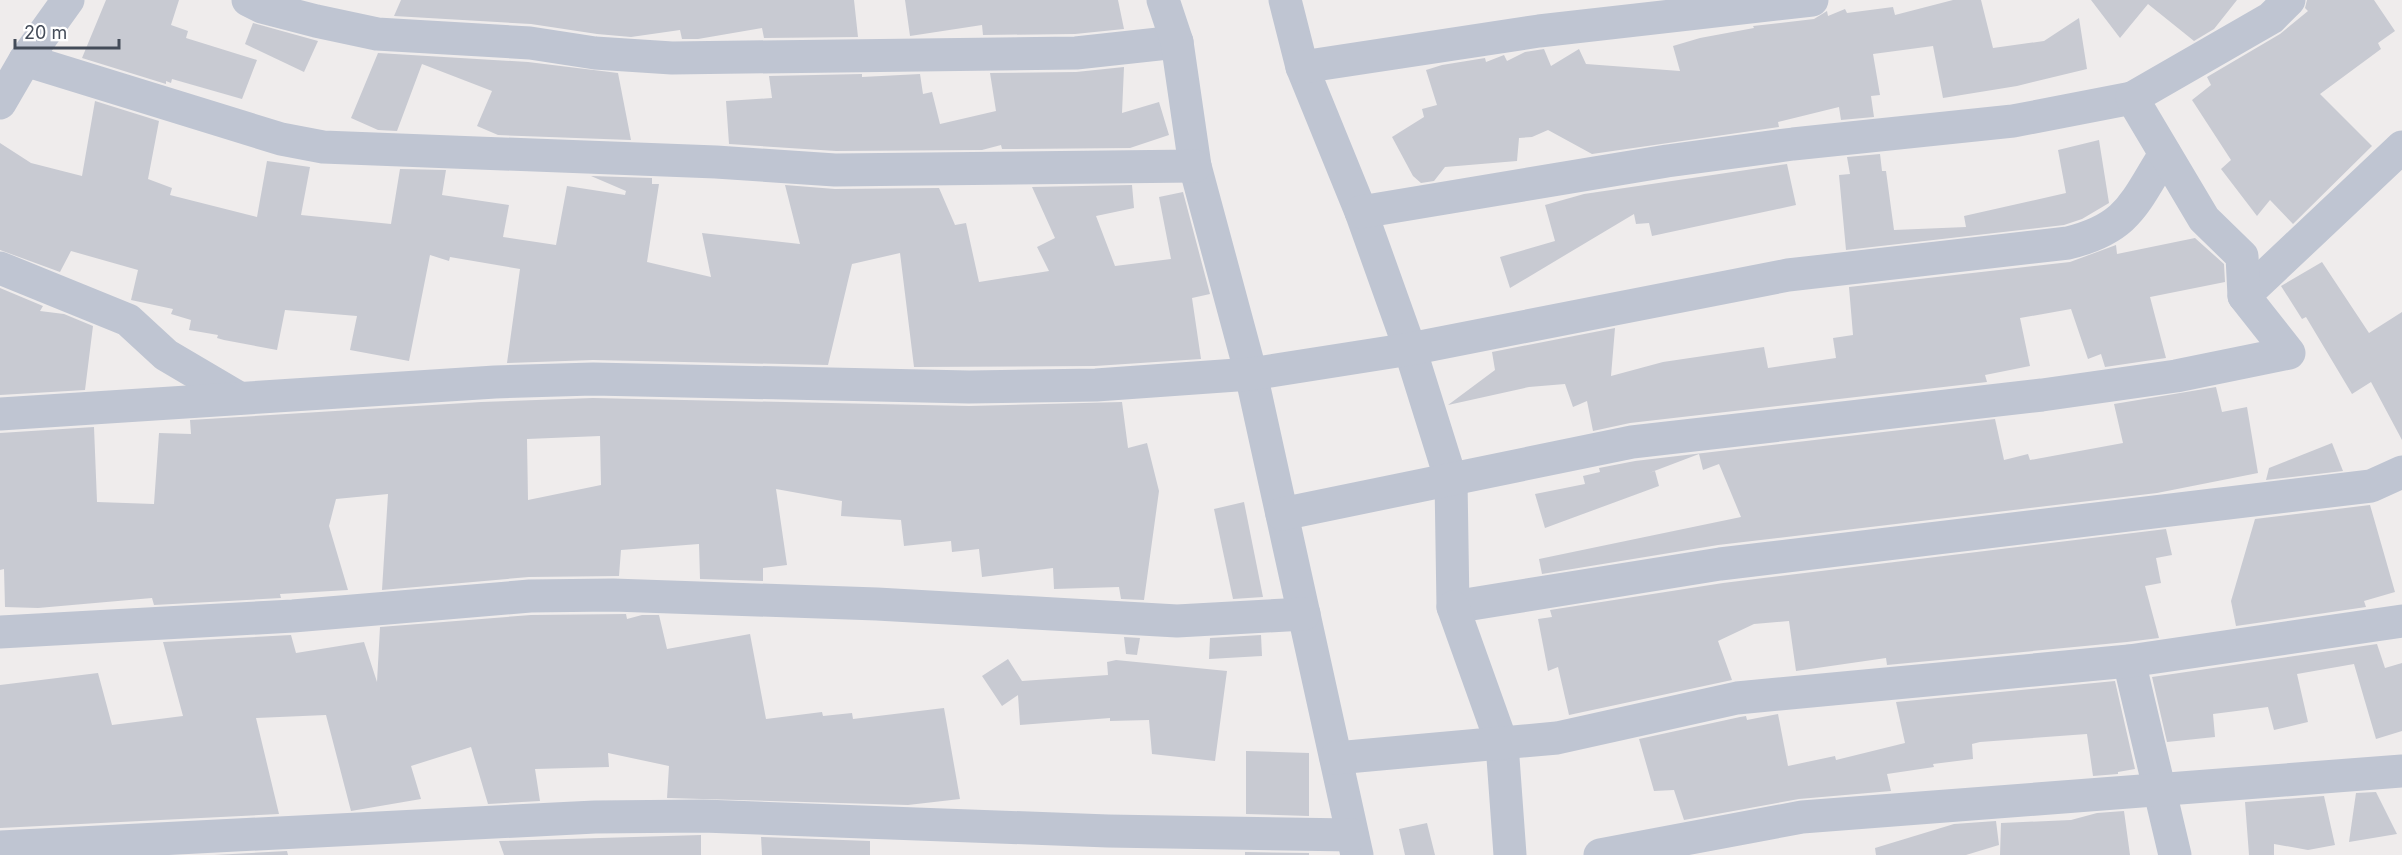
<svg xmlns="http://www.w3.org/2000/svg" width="2402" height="855" font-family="Inter,sans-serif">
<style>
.building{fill:#c8cad2;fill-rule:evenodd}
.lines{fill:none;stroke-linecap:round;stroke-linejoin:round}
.minor{stroke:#bfc5d2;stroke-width:33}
</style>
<rect width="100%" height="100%" fill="#efecec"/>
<g class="building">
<polygon points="106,0 179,0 171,25 188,31 186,38 257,60 242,99 172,79 171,83 166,81 166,84 82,58"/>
<polygon points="401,0 854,0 858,37 764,38 762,28 698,39 682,39 680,30 631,37 597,34 531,24 394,16"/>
<polygon points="905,0 1118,0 1124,29 1075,34 983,35 982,25 910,36"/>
<polygon points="1953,0 1981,0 1993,48 2044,41 2079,18 2087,69 2017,86 1943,98 1933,46 1873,54 1880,95 1871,96 1874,117 1841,120 1839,107 1778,122 1779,127 1592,154 1548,130 1532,137 1519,138 1517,161 1445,167 1434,181 1421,183 1413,176 1392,137 1424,117 1422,109 1437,105 1426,70 1442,65 1485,58 1486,62 1504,55 1507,61 1525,52 1544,49 1551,66 1579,49 1586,64 1680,71 1673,46 1700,38 1754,28 1753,26 1814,19 1827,11 1828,16 1845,9 1847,13 1893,7 1895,15"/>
<polygon points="2091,0 2237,0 2214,29 2194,41 2148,4 2120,38"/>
<polygon points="2307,0 2374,0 2395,31 2378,43 2381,49 2320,94 2372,146 2293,224 2270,200 2257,216 2221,169 2231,160 2192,100 2211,85 2207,77 2280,34 2308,11 2305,8"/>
<polygon points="253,23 318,41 304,72 245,44"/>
<polygon points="378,53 528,62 618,73 631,140 498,135 477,126 492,91 422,64 397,131 378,130 351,118"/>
<polygon points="1124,67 1122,113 1159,102 1169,135 1130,148 1002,149 1001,145 982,150 836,151 729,144 726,101 772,98 769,76 862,74 862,77 920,74 923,94 932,92 940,124 996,111 990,73 1076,72"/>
<polygon points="95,101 159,121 148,179 172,188 170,195 257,217 267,161 310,167 301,215 391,224 400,169 446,170 442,195 509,205 503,237 556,245 567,186 625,195 626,191 591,176 652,178 652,184 659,184 647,262 711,277 702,233 800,244 785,185 835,189 939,188 955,225 966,223 979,282 1049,271 1037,247 1055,238 1032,187 1132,185 1134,208 1096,216 1115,266 1171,259 1159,197 1183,192 1210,294 1192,298 1201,359 1095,366 914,367 900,253 852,264 828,365 593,360 507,363 520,269 450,257 449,261 430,255 409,361 350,350 357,316 285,310 277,350 224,340 217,338 218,335 189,330 191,320 171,314 173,309 131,300 138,270 71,251 60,272 0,250 0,143 31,163 82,176"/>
<polygon points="2099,140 2109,203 2082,219 2064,225 1846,250 1839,175 1850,174 1847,157 1880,154 1882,171 1886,171 1894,230 1966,227 1964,216 2066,193 2058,150"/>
<polygon points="1787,164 1796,205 1652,236 1649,223 1636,224 1634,214 1510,288 1500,257 1555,241 1545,205 1584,194"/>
<polygon points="2195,238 2224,264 2225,282 2150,297 2166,358 2105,367 2101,354 2088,359 2071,309 2020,318 2030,366 1985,375 1987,382 1630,423 1593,431 1587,401 1573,407 1565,384 1529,387 1448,405 1495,370 1492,352 1615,328 1611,376 1663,362 1764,347 1768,368 1836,358 1833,338 1853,335 1849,287 2070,262 2116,245 2117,254"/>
<polygon points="2322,262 2369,333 2402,312 2402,440 2371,382 2352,394 2306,317 2302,319 2281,286"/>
<polygon points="0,288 43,306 40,311 64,314 93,326 85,390 0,395"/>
<polygon points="2216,387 2222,412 2247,407 2258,473 2157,493 1718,545 1542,574 1539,559 1741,517 1719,464 1703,470 1699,454 1649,473 1655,471 1659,486 1545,528 1535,494 1585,484 1583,476 1600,472 1599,468 1635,461 1995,419 2004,460 2028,454 2030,460 2123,443 2114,404"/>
<path d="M593 398 969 406 1122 402 1128 448 1147 443 1159 491 1144 600 1121 599 1119 587 1054 589 1053 568 982 577 979 549 952 552 951 541 904 546 901 520 841 516 842 501 776 489 787 565 763 568V581L700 579 699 544 621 550 619 576 529 577 382 590 388 494 336 499 329 526 348 590 280 594 281 598 154 605 152 598 38 608 5 607 4 569 0 570V433L94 427 97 502 154 504 159 433 191 434 190 420 481 402ZM600 436 601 485 528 500 527 439Z"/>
<polygon points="2332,443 2343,471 2266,480 2269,468"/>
<polygon points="1244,502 1263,597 1233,599 1214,509"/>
<polygon points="2370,505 2395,592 2364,601 2366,607 2236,626 2231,601 2255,519"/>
<polygon points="2166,529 2172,555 2156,558 2161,583 2145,586 2159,638 2127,642 1887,665 1886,658 1796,671 1789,621 1754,624 1718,641 1732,680 1569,715 1558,667 1548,671 1538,619 1552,617 1550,610 1723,583"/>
<polygon points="626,614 627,619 642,615 659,615 667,649 750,634 766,719 822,712 823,716 852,713 853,719 944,708 960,799 908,805 667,798 669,766 608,753 609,767 535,769 540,801 488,804 471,747 411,766 421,799 351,811 326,715 256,718 279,814 0,828 0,685 98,673 112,725 183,716 163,642 291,635 296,653 364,642 377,682 380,627 531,615"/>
<polygon points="1261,635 1262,656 1209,659 1210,638"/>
<polygon points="1124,637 1140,638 1137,655 1126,654"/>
<polygon points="2377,644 2385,668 2402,663 2402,731 2376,739 2354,664 2297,674 2308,722 2274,730 2268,707 2213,714 2215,737 2167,742 2152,677"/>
<polygon points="1008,659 1022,681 1108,675 1107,662 1116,660 1227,671 1215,761 1152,754 1149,720 1110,721 1110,718 1020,725 1018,695 1002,706 982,676"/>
<polygon points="2115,681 2135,769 2118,772 2118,774 2093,776 2087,734 1980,742 1972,744 1973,759 1933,764 1934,767 1887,774 1891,791 1799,799 1684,820 1674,790 1654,791 1639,739 1740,717 1746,716 1747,720 1778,714 1788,766 1835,756 1836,760 1905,743 1896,702"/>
<polygon points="1246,751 1309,753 1309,816 1246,814"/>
<polygon points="2376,792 2397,834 2349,842 2356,793"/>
<polygon points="2324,796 2335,845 2308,850 2274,844 2274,855 2249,855 2245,802"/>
<polygon points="2124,811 2130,855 2000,855 2001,823 2071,820 2097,813"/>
<polygon points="1996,821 1999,845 1966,855 1876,855 1875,848 1954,824"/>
<polygon points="1427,823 1435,855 1405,855 1399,829"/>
<polygon points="701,835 701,855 504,855 499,841"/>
<polygon points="761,837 870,841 870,855 762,855"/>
<polygon points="287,851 288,855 214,855"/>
<polygon points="1245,852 1309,853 1309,855 1245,855"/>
</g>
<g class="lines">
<g class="minor">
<polyline points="248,0 262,7 316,21 377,34 530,43 595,53 672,58 1076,53 1177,42"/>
<polyline points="1163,0 1177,42 1195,166 1251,374 1357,855"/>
<polyline points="1285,0 1302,67 1361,212 1410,349 1451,480 1453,607 1720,564 2371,486 2402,472"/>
<polyline points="25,60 281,139 323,147 716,162 835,170 1195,166"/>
<polyline points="1302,67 1539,31 1812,0"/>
<polyline points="0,103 25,60 68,0"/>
<polyline points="1361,212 1667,161 1793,144 2013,121 2132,98"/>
<polyline points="0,268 128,320 166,355 239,398"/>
<polyline points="2244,296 2402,147"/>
<path d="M0 414 495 382 593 379 969 387 1096 385 1251 374 1410 349 1788 275 2068 243C2129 228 2134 203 2165 154"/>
<polyline points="1282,514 1632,442 2042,395 2176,376 2289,353 2244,296 2242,256 2204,219 2132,98 2271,18 2289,0"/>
<polyline points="1453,607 1502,744 1510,855"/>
<polyline points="0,632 293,616 530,596 613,595 877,604 1177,621 1304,614"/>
<polyline points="2129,661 2175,855"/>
<polyline points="1336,758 1557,738 1737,698 2129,661 2402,621"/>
<polyline points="0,847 595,817 703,816 1108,831 1352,835"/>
<polyline points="1600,855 1802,817 2402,771"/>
</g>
</g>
<path d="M15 39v9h104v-9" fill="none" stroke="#444c59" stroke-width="3"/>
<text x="24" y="39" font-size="18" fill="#444c59" stroke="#ffffff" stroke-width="4.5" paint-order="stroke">20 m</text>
</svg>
